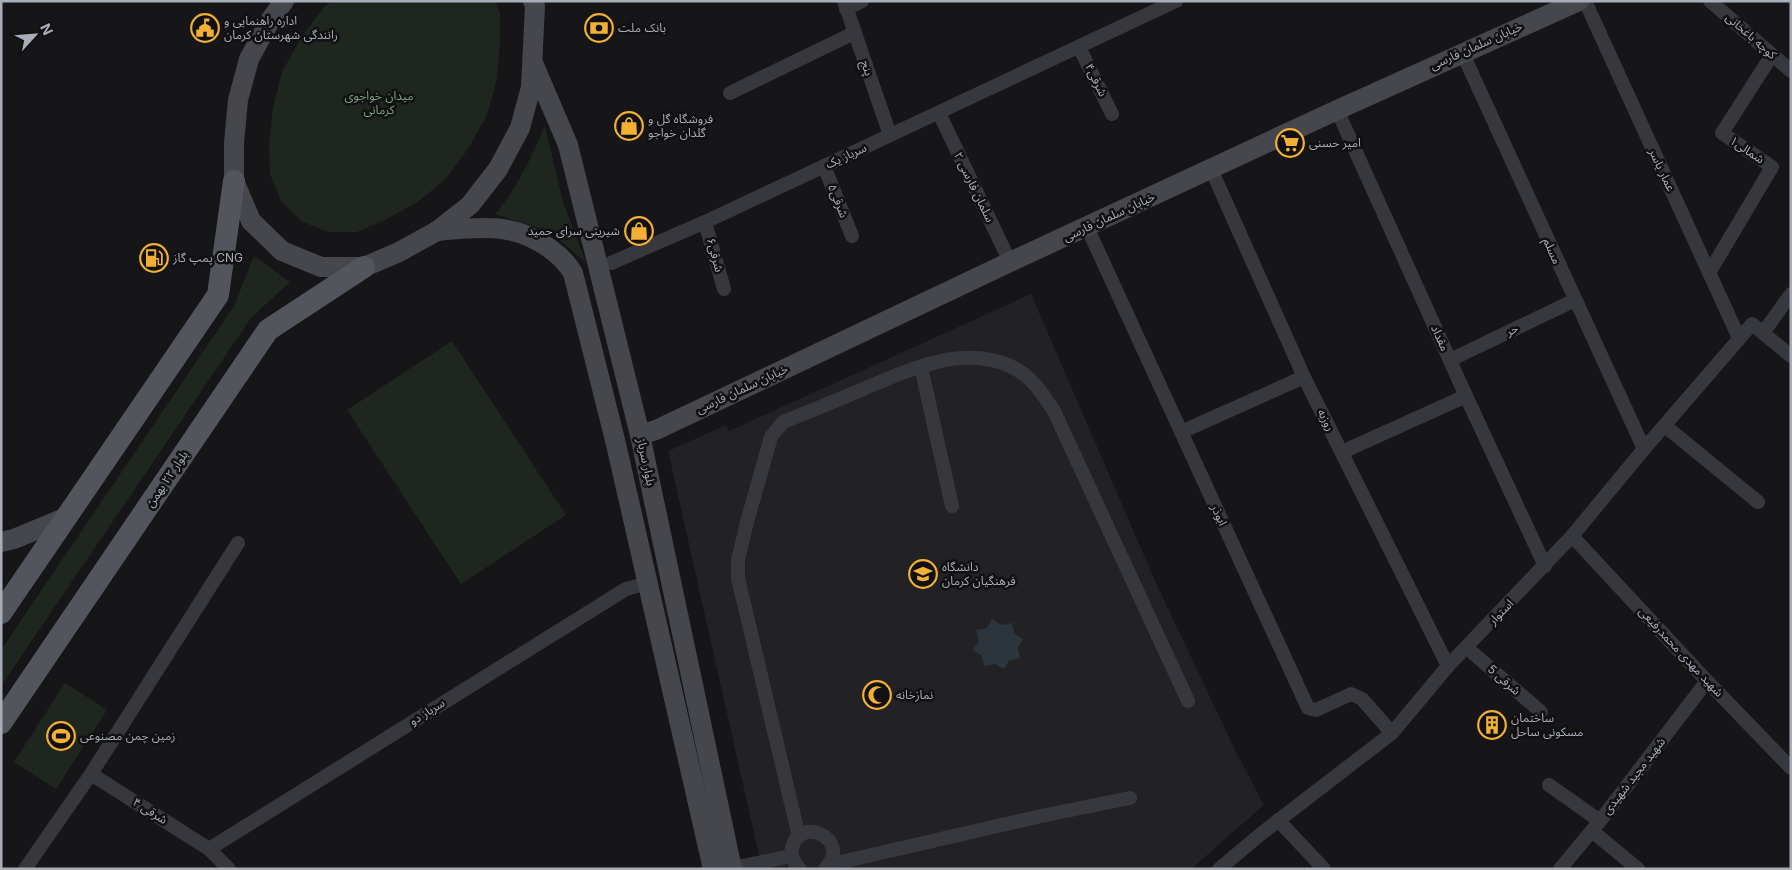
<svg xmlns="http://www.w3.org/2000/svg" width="1792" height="870" font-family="Inter,'Noto Sans Arabic',sans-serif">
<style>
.built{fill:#222225}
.green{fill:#1e261f}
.water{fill:#2c353c}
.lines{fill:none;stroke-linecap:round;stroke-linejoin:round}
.street{stroke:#37383d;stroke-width:14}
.secondary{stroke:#45474d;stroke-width:20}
.primary{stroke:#53555c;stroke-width:22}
.labels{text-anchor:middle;stroke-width:5;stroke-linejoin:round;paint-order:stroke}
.poi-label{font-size:12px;fill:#a8adb8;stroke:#111113;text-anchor:start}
.street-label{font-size:12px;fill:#a8adb8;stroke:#111113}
.park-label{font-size:12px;fill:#7fa381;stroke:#111113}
</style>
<rect width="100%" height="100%" fill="#161618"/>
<polygon class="built" points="1031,294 1156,583 1236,752 1264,805 1191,869 762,869 668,451 726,425 729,431"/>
<g class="green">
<polygon points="332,1 495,1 500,13 500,42 497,79 487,115 468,149 445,180 416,203 383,221 357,232 328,232 301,221 281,201 270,174 269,145 273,108 282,72 301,38 324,7"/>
<path d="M545 126 563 202 586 263 553 234 539 228 495 214C518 187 531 158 545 126Z"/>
<polygon points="254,256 290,282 251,318 1,686 1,650 234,306"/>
<polygon points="452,341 566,515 461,584 347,410"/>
<polygon points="65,683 107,710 56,789 14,762"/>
</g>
<polygon class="water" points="992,619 1002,625 1012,623 1014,633 1023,639 1018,648 1020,658 1009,661 1004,669 995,664 984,666 982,656 973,650 979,641 976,630 987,628"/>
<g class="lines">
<g class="street">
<polyline points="844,1 890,135"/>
<polyline points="1585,1 1739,338"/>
<polyline points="1710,1 1791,71"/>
<polyline points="846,9 862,1"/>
<polyline points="1079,47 1112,114"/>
<polyline points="1462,52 1644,449"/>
<polyline points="730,93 854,33"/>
<polyline points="1337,110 1466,396 1545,566"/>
<polyline points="939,113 1010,262"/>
<polyline points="824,166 852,236"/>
<polyline points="1211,169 1304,377 1448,666"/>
<polyline points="705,222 724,289"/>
<polyline points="1087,227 1308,708 1316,710 1351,694 1362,699 1392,733"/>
<polyline points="611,263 705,222 1176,1"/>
<polyline points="1709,273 1772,167 1722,133 1772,55"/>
<polyline points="1763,333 1791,294"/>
<polyline points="1450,360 1575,300"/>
<polyline points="921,367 952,506"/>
<polyline points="1665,426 1758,502"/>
<polyline points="1181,432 1304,377"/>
<polyline points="1342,452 1466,396"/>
<polyline points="1572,536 1707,681 1791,768"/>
<polyline points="1467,648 1541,712"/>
<polyline points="91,774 209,849 229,869"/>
<polyline points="1549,785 1600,821"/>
<polyline points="1278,820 1324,869"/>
<polyline points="1592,831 1638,869"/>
<path d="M799 837 738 578V560L747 522 771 437 783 422C809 412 835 401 861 390 906 371 961 344 1010 366 1031 375 1042 393 1054 411L1188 701"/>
<polyline points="209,849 626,589 648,583"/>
<polyline points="828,865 1041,816 1130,798"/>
<polyline points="732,868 792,856"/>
<polyline points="25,869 91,774 238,543"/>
<path d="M800 869C794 863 790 856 792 848 800 814 853 840 825 869"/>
<polyline points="1219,869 1262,833 1392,733 1448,666 1572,536 1644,449 1752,324 1791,356"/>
<polyline points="1560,869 1600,821 1707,681"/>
</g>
<g class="secondary">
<polyline points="284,1 271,19 249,59 238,100 234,143 234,181 251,221 282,251 321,267 364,267 399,252 437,231 470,205 498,169 520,128 531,87 535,6 533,1"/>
<polyline points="533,63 568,145 640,435 732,869"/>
<path d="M437 231C479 227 513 222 549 248 559 255 567 263 573 273L615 440 713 869"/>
<polyline points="640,435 656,430 1010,262 1337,110 1579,1"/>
<polyline points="1,542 14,539 67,517"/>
</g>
<g class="primary">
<polyline points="1,613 218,295 234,181"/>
<polyline points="1,723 268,330 364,267"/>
</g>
</g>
<defs>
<symbol id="civic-ring" viewBox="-11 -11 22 22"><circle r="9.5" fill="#111113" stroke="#f2b134" stroke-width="1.5"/><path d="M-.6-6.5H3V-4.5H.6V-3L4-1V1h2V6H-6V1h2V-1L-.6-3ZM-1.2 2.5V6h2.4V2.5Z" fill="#f2b134"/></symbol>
<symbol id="bank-ring" viewBox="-11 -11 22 22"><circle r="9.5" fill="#111113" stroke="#f2b134" stroke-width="1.5"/><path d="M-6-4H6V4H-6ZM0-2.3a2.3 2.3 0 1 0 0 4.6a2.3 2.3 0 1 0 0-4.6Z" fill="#f2b134"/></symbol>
<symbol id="shop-ring" viewBox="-11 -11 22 22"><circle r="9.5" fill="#111113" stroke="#f2b134" stroke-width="1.5"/><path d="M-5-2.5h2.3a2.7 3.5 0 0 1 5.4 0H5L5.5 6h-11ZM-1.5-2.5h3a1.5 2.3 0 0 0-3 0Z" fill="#f2b134"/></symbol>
<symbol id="supermarket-ring" viewBox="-11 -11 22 22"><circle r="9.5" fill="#111113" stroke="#f2b134" stroke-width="1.5"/><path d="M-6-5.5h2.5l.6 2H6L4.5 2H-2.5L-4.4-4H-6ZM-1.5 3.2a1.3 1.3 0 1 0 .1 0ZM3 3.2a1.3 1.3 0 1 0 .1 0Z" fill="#f2b134"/></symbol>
<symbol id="fuel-ring" viewBox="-11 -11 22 22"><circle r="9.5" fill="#111113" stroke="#f2b134" stroke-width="1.5"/><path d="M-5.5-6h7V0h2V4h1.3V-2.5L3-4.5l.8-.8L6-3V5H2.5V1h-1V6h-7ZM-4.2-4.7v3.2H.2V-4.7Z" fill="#f2b134"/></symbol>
<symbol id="university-ring" viewBox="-11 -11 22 22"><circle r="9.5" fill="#111113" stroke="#f2b134" stroke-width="1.5"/><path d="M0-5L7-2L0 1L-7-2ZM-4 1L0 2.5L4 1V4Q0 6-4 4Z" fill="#f2b134"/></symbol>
<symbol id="mosque-ring" viewBox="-11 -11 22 22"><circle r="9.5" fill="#111113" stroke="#f2b134" stroke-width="1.5"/><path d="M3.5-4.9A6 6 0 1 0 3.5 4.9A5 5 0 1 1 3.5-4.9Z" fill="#f2b134"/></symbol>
<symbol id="building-ring" viewBox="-11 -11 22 22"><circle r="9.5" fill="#111113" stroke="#f2b134" stroke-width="1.5"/><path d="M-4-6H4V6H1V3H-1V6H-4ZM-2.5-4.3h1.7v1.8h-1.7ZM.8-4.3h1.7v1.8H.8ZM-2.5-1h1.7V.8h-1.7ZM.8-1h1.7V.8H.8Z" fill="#f2b134"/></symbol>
<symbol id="stadium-ring" viewBox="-11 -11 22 22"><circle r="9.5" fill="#111113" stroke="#f2b134" stroke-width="1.5"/><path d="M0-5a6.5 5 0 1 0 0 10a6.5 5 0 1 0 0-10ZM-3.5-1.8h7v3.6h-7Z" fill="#f2b134"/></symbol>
</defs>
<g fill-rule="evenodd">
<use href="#civic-ring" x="189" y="12" width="32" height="32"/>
<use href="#bank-ring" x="583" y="12" width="32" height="32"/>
<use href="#shop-ring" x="613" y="110" width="32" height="32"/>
<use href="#supermarket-ring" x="1274" y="127" width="32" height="32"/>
<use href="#shop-ring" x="623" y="215" width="32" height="32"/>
<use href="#fuel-ring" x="138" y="242" width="32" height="32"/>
<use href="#university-ring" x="907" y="558" width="32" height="32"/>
<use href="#mosque-ring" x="861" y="679" width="32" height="32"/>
<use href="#building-ring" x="1476" y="709" width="32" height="32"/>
<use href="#stadium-ring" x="45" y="720" width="32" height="32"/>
</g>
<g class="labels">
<g class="poi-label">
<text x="224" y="25">اداره راهنمایی و<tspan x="224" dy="14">رانندگی شهرستان کرمان</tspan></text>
<text x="618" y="32">بانک ملت</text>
<text x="648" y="123">فروشگاه گل و<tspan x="648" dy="14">گلدان خواجو</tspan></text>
<text x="1309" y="147">امیر حسنی</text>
<text x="620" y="235" text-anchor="end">شیرینی سرای حمید</text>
<text x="173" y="262">پمپ گاز CNG</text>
<text x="942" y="571">دانشگاه<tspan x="942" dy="14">فرهنگیان کرمان</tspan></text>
<text x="896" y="699">نمازخانه</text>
<text x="1511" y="722">ساختمان<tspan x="1511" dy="14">مسکونی ساحل</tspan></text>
<text x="80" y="740">زمین چمن مصنوعی</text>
</g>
<g class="street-label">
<text transform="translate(1751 36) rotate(41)" y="4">کوچه باغخانی</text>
<text transform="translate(1476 46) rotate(-24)" y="4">خیابان سلمان فارسی</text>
<text transform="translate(867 68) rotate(71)" y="4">پنج</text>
<text transform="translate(1096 80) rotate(64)" y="4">شرقی۴</text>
<text transform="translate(1747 150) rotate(34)" y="4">شمالی۱</text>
<text transform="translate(846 156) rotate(-25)" y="4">سرباز یک</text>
<text transform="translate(1662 170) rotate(65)" y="4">عمار یاسر</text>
<text transform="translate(974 187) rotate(64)" y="4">سلمان فارسى ٢</text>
<text transform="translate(838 201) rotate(68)" y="4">شرقی۵</text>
<text transform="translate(1109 217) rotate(-25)" y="4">خیابان سلمان فارسی</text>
<text transform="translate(1552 251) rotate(66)" y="4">مسلم</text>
<text transform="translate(715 255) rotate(75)" y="4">شرقی۶</text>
<text transform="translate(1512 330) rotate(-26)" y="4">حر</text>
<text transform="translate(1440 338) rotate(66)" y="4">مقداد</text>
<text transform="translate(742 389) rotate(-25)" y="4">خیابان سلمان فارسی</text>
<text transform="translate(1326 420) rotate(63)" y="4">روزبه</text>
<text transform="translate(646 462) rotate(78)" y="4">بلوار سرباز</text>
<text transform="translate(167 479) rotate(-56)" y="4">بلوار ۲۲ بهمن</text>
<text transform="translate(1219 515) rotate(65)" y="4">ابوذر</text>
<text transform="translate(1501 612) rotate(-46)" y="4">استوار</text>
<text transform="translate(1681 652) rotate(47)" y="4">شهید مهدی محمدرفیعی</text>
<text transform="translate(1504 680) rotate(41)" y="4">شرقی 5</text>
<text transform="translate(427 712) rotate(-32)" y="4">سرباز دو</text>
<text transform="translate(1634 776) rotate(-52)" y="4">شهید مجید شهیدی</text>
<text transform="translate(150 811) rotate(32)" y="4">شرقی ۴</text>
</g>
<g class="park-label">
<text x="379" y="100">میدان خواجوی<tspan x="379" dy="14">کرمانی</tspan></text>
</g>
</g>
<rect width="1792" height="870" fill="none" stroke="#a8adb8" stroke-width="5"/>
<g transform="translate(35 35) rotate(64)" stroke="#111113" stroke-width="4" paint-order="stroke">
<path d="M0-4L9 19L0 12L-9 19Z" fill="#a8adb8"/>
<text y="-8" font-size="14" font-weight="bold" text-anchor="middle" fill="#a8adb8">N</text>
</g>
</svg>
